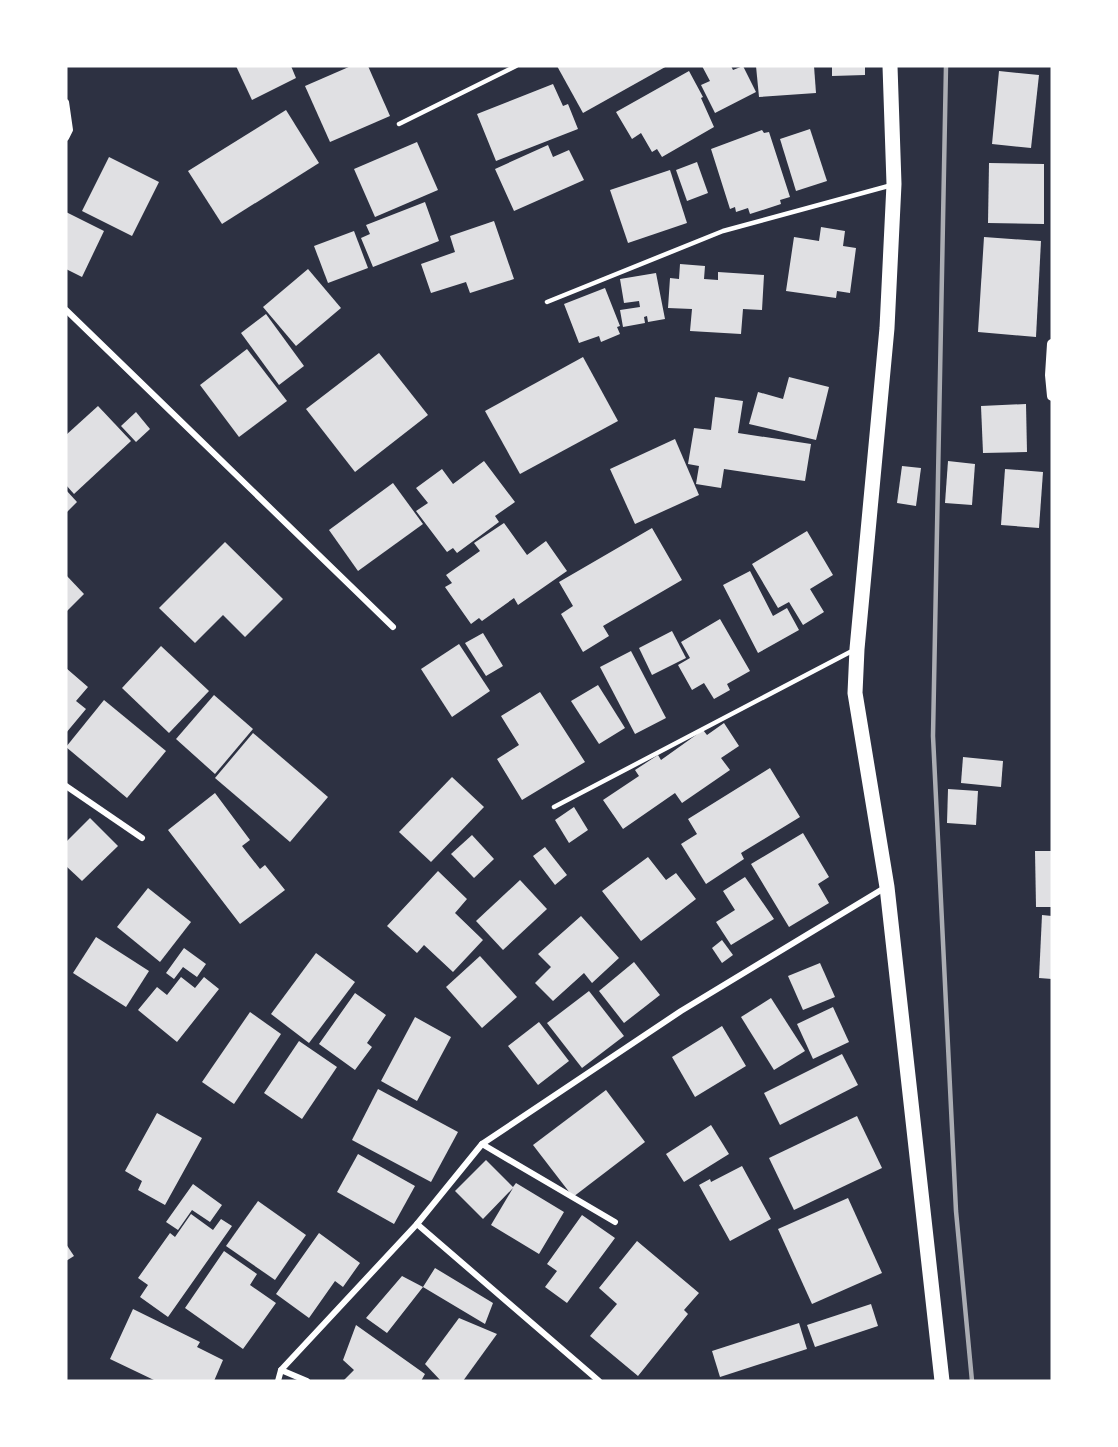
<svg xmlns="http://www.w3.org/2000/svg" width="1118" height="1447" font-family="'DejaVu Sans',sans-serif">
<style>
.building{fill:#e0e0e3}
.lines{fill:none;stroke-linecap:round;stroke-linejoin:round}
.service{stroke:#fff;stroke-width:4.5}
.minor{stroke:#fff;stroke-width:6}
.tertiary{stroke:#fff;stroke-width:10}
.primary{stroke:#fff;stroke-width:15}
.rail{stroke:#abadb3;stroke-width:4.5}
</style>
<rect width="100%" height="100%" fill="#2d3142"/>
<g class="building">
<polygon points="236,66 291,66 296,78 252,100"/>
<polygon points="351,66 368,66 390,116 330,142 305,86"/>
<polygon points="557,66 667,66 583,113"/>
<polygon points="702,66 731,66 733,70 743,66 756,92 715,113 701,85 710,81"/>
<polygon points="756,66 814,66 816,93 759,97"/>
<polygon points="832,66 865,66 865,75 832,76"/>
<polygon points="689,71 703,97 701,98 714,127 662,157 657,149 652,152 641,133 632,139 616,112"/>
<polygon points="999,71 1039,75 1031,148 992,144"/>
<polygon points="553,84 563,106 568,104 578,129 496,161 477,114"/>
<polygon points="286,110 319,163 222,224 188,171"/>
<polygon points="810,129 827,181 796,191 780,139"/>
<polygon points="762,130 764,133 769,132 790,197 780,200 781,204 750,214 748,208 736,212 735,207 730,209 711,149"/>
<polygon points="417,142 438,190 375,217 354,169"/>
<polygon points="548,145 553,157 569,150 584,180 514,211 495,169"/>
<polygon points="109,157 159,182 132,236 82,211"/>
<polygon points="697,162 708,193 687,201 676,170"/>
<polygon points="989,163 1044,164 1044,224 988,223"/>
<polygon points="670,170 687,223 628,243 610,190"/>
<polygon points="425,202 439,241 373,267 361,238 370,234 366,225"/>
<polygon points="66,212 104,231 82,277 66,269"/>
<polygon points="494,221 514,279 470,293 466,282 431,293 421,264 455,252 450,236"/>
<polygon points="821,227 845,231 843,246 856,248 850,293 837,291 836,298 786,291 794,237 819,241"/>
<polygon points="354,231 368,268 328,283 314,246"/>
<polygon points="984,237 1041,241 1036,337 978,332"/>
<polygon points="680,264 705,266 704,279 718,280 718,272 764,275 762,310 743,309 741,334 690,331 692,309 668,308 670,278 679,279"/>
<polygon points="308,269 341,308 296,346 263,307"/>
<polygon points="656,273 665,319 648,322 647,316 644,317 645,323 623,327 620,310 640,307 639,301 624,303 620,279"/>
<polygon points="605,288 620,326 617,327 620,334 601,342 599,336 579,343 564,304"/>
<polygon points="266,314 304,366 279,385 241,333"/>
<polygon points="247,349 287,401 239,437 200,385"/>
<polygon points="379,353 428,415 355,472 306,409"/>
<polygon points="583,357 618,421 520,474 485,411"/>
<polygon points="789,377 829,387 816,440 749,424 758,392 783,399"/>
<polygon points="715,397 743,401 738,433 811,444 805,481 724,469 721,488 696,484 699,466 688,464 694,428 711,430"/>
<polygon points="1026,404 1027,452 983,453 981,406"/>
<polygon points="98,406 131,441 74,494 66,485 66,435"/>
<polygon points="136,412 150,429 136,442 121,426"/>
<polygon points="675,439 699,495 635,524 610,469"/>
<polygon points="484,461 515,502 495,516 499,522 457,553 453,548 447,552 416,511 428,503 416,488 442,469 453,484"/>
<polygon points="948,461 975,464 972,505 945,503"/>
<polygon points="902,466 921,468 916,506 897,503"/>
<polygon points="1005,469 1043,472 1039,528 1001,525"/>
<polygon points="393,483 423,524 358,571 329,530"/>
<polygon points="66,490 77,502 66,513"/>
<polygon points="504,523 527,555 546,541 567,571 518,605 514,598 482,621 479,618 471,624 445,587 452,583 446,575 480,551 474,543"/>
<polygon points="652,528 682,580 603,626 609,636 583,652 561,614 573,606 559,582"/>
<polygon points="807,531 833,575 810,589 824,612 803,625 789,602 778,608 752,564"/>
<polygon points="225,542 283,599 245,637 223,615 195,643 159,608"/>
<polygon points="750,571 773,616 787,608 799,630 758,653 723,585"/>
<polygon points="66,575 84,594 66,612"/>
<polygon points="720,619 750,671 727,684 730,690 714,699 704,683 692,690 678,665 690,658 681,642"/>
<polygon points="672,631 686,658 652,675 639,648"/>
<polygon points="483,633 503,666 486,676 465,643"/>
<polygon points="459,644 490,691 452,717 421,669"/>
<polygon points="161,646 209,691 169,733 122,688"/>
<polygon points="631,651 666,718 635,734 600,667"/>
<polygon points="66,668 88,687 76,701 86,709 66,733"/>
<polygon points="598,685 625,728 599,744 571,701"/>
<polygon points="540,692 585,762 522,800 497,759 519,745 501,716"/>
<polygon points="214,695 253,729 215,774 176,739"/>
<polygon points="104,700 166,751 127,798 66,747"/>
<polygon points="724,723 739,746 721,758 730,770 682,803 675,793 623,829 603,800 639,776 635,770 658,755 661,760 703,730 707,735"/>
<polygon points="253,733 328,797 290,842 215,778"/>
<polygon points="963,757 1003,761 1001,787 961,783"/>
<polygon points="770,768 800,817 741,853 744,859 706,884 681,844 697,834 688,819"/>
<polygon points="452,777 484,807 431,862 399,832"/>
<polygon points="948,789 978,791 976,825 947,823"/>
<polygon points="215,793 250,840 242,846 260,869 265,865 285,890 240,924 168,830"/>
<polygon points="574,807 588,830 569,843 555,820"/>
<polygon points="90,818 118,846 82,881 66,866 66,842"/>
<polygon points="803,833 829,877 818,884 829,903 789,927 751,864"/>
<polygon points="472,835 494,859 474,878 451,854"/>
<polygon points="545,847 567,875 555,885 533,856"/>
<polygon points="1035,851 1052,851 1052,907 1036,907"/>
<polygon points="648,857 666,880 676,873 696,899 641,941 602,891"/>
<polygon points="438,871 467,899 455,913 483,940 453,972 424,945 417,953 387,926"/>
<polygon points="745,877 774,919 731,945 716,922 735,910 723,891"/>
<polygon points="520,880 547,909 503,950 476,921"/>
<polygon points="148,888 191,922 160,962 117,927"/>
<polygon points="1042,915 1052,916 1052,979 1039,978"/>
<polygon points="581,916 619,958 592,983 584,973 553,1001 535,983 551,967 538,954"/>
<polygon points="96,937 149,971 126,1007 73,973"/>
<polygon points="722,940 733,955 722,963 712,948"/>
<polygon points="184,948 206,964 197,977 183,967 174,979 166,973"/>
<polygon points="316,953 355,982 309,1043 271,1014"/>
<polygon points="480,956 517,997 482,1028 446,987"/>
<polygon points="634,962 660,995 624,1023 599,991"/>
<polygon points="820,963 835,997 803,1010 788,976"/>
<polygon points="181,977 195,988 204,977 219,989 177,1042 138,1010 157,987 167,995"/>
<polygon points="589,991 624,1036 582,1068 547,1023"/>
<polygon points="355,993 386,1015 367,1043 372,1047 355,1070 319,1044"/>
<polygon points="771,998 805,1051 774,1070 741,1017"/>
<polygon points="833,1007 849,1042 813,1059 797,1024"/>
<polygon points="250,1012 281,1034 234,1104 202,1082"/>
<polygon points="415,1017 451,1037 417,1101 381,1081"/>
<polygon points="539,1022 569,1061 538,1085 508,1046"/>
<polygon points="722,1026 746,1066 695,1097 672,1057"/>
<polygon points="299,1041 337,1067 302,1119 264,1093"/>
<polygon points="842,1054 858,1085 780,1125 764,1093"/>
<polygon points="378,1089 458,1132 431,1182 352,1140"/>
<polygon points="606,1090 645,1142 573,1197 533,1145"/>
<polygon points="157,1113 202,1138 165,1205 138,1190 142,1181 125,1171"/>
<polygon points="857,1116 882,1168 794,1210 769,1158"/>
<polygon points="711,1125 729,1154 684,1182 666,1154"/>
<polygon points="358,1154 415,1186 394,1224 337,1192"/>
<polygon points="486,1160 513,1187 516,1183 564,1212 539,1254 491,1225 513,1188 483,1219 455,1191"/>
<polygon points="742,1166 771,1219 730,1241 699,1185 710,1179 711,1182"/>
<polygon points="193,1184 222,1205 210,1222 192,1210 178,1230 166,1222"/>
<polygon points="848,1198 882,1273 812,1304 778,1229"/>
<polygon points="258,1201 306,1235 275,1280 226,1246"/>
<polygon points="191,1214 213,1230 221,1219 232,1226 168,1317 140,1297 148,1285 138,1278 170,1233 175,1237"/>
<polygon points="582,1215 615,1238 567,1303 545,1287 557,1271 547,1264"/>
<polygon points="319,1233 360,1263 343,1287 335,1281 309,1318 276,1294"/>
<polygon points="637,1241 699,1293 684,1310 688,1314 638,1376 590,1336 617,1304 599,1288"/>
<polygon points="66,1244 74,1256 66,1261"/>
<polygon points="224,1251 257,1274 250,1285 276,1303 243,1349 185,1308"/>
<polygon points="435,1268 493,1303 485,1324 423,1287 387,1333 366,1318 402,1276 423,1287"/>
<polygon points="871,1304 878,1326 815,1347 807,1325"/>
<polygon points="133,1309 200,1342 197,1347 223,1360 214,1381 156,1381 110,1359"/>
<polygon points="459,1318 497,1334 463,1381 441,1381 425,1364"/>
<polygon points="799,1323 807,1349 720,1377 712,1351"/>
<polygon points="356,1325 425,1374 421,1381 343,1381 354,1370 343,1360"/>
</g>
<g class="lines">
<g class="service">
<polyline points="399,124 516,66"/>
<polyline points="547,302 723,231 892,185"/>
<polyline points="554,807 852,651"/>
</g>
<g class="minor">
<polyline points="66,102 70,130 66,138"/>
<polyline points="66,310 393,627"/>
<polyline points="66,786 142,838"/>
<polyline points="482,1144 615,1222"/>
<polyline points="417,1224 599,1381"/>
<polyline points="281,1370 307,1381"/>
<polyline points="278,1381 281,1370 417,1224 482,1144 681,1011 886,887"/>
</g>
<polyline class="tertiary" points="1052,344 1050,375 1052,396"/>
<polyline class="primary" points="890,66 894,184 887,328 857,649 855,693 887,887 942,1381"/>
<polyline class="rail" points="946,66 933,736 956,1211 972,1381"/>
</g>
<rect width="1118" height="1447" fill="none" stroke="#ffffff" stroke-width="135"/>
</svg>
